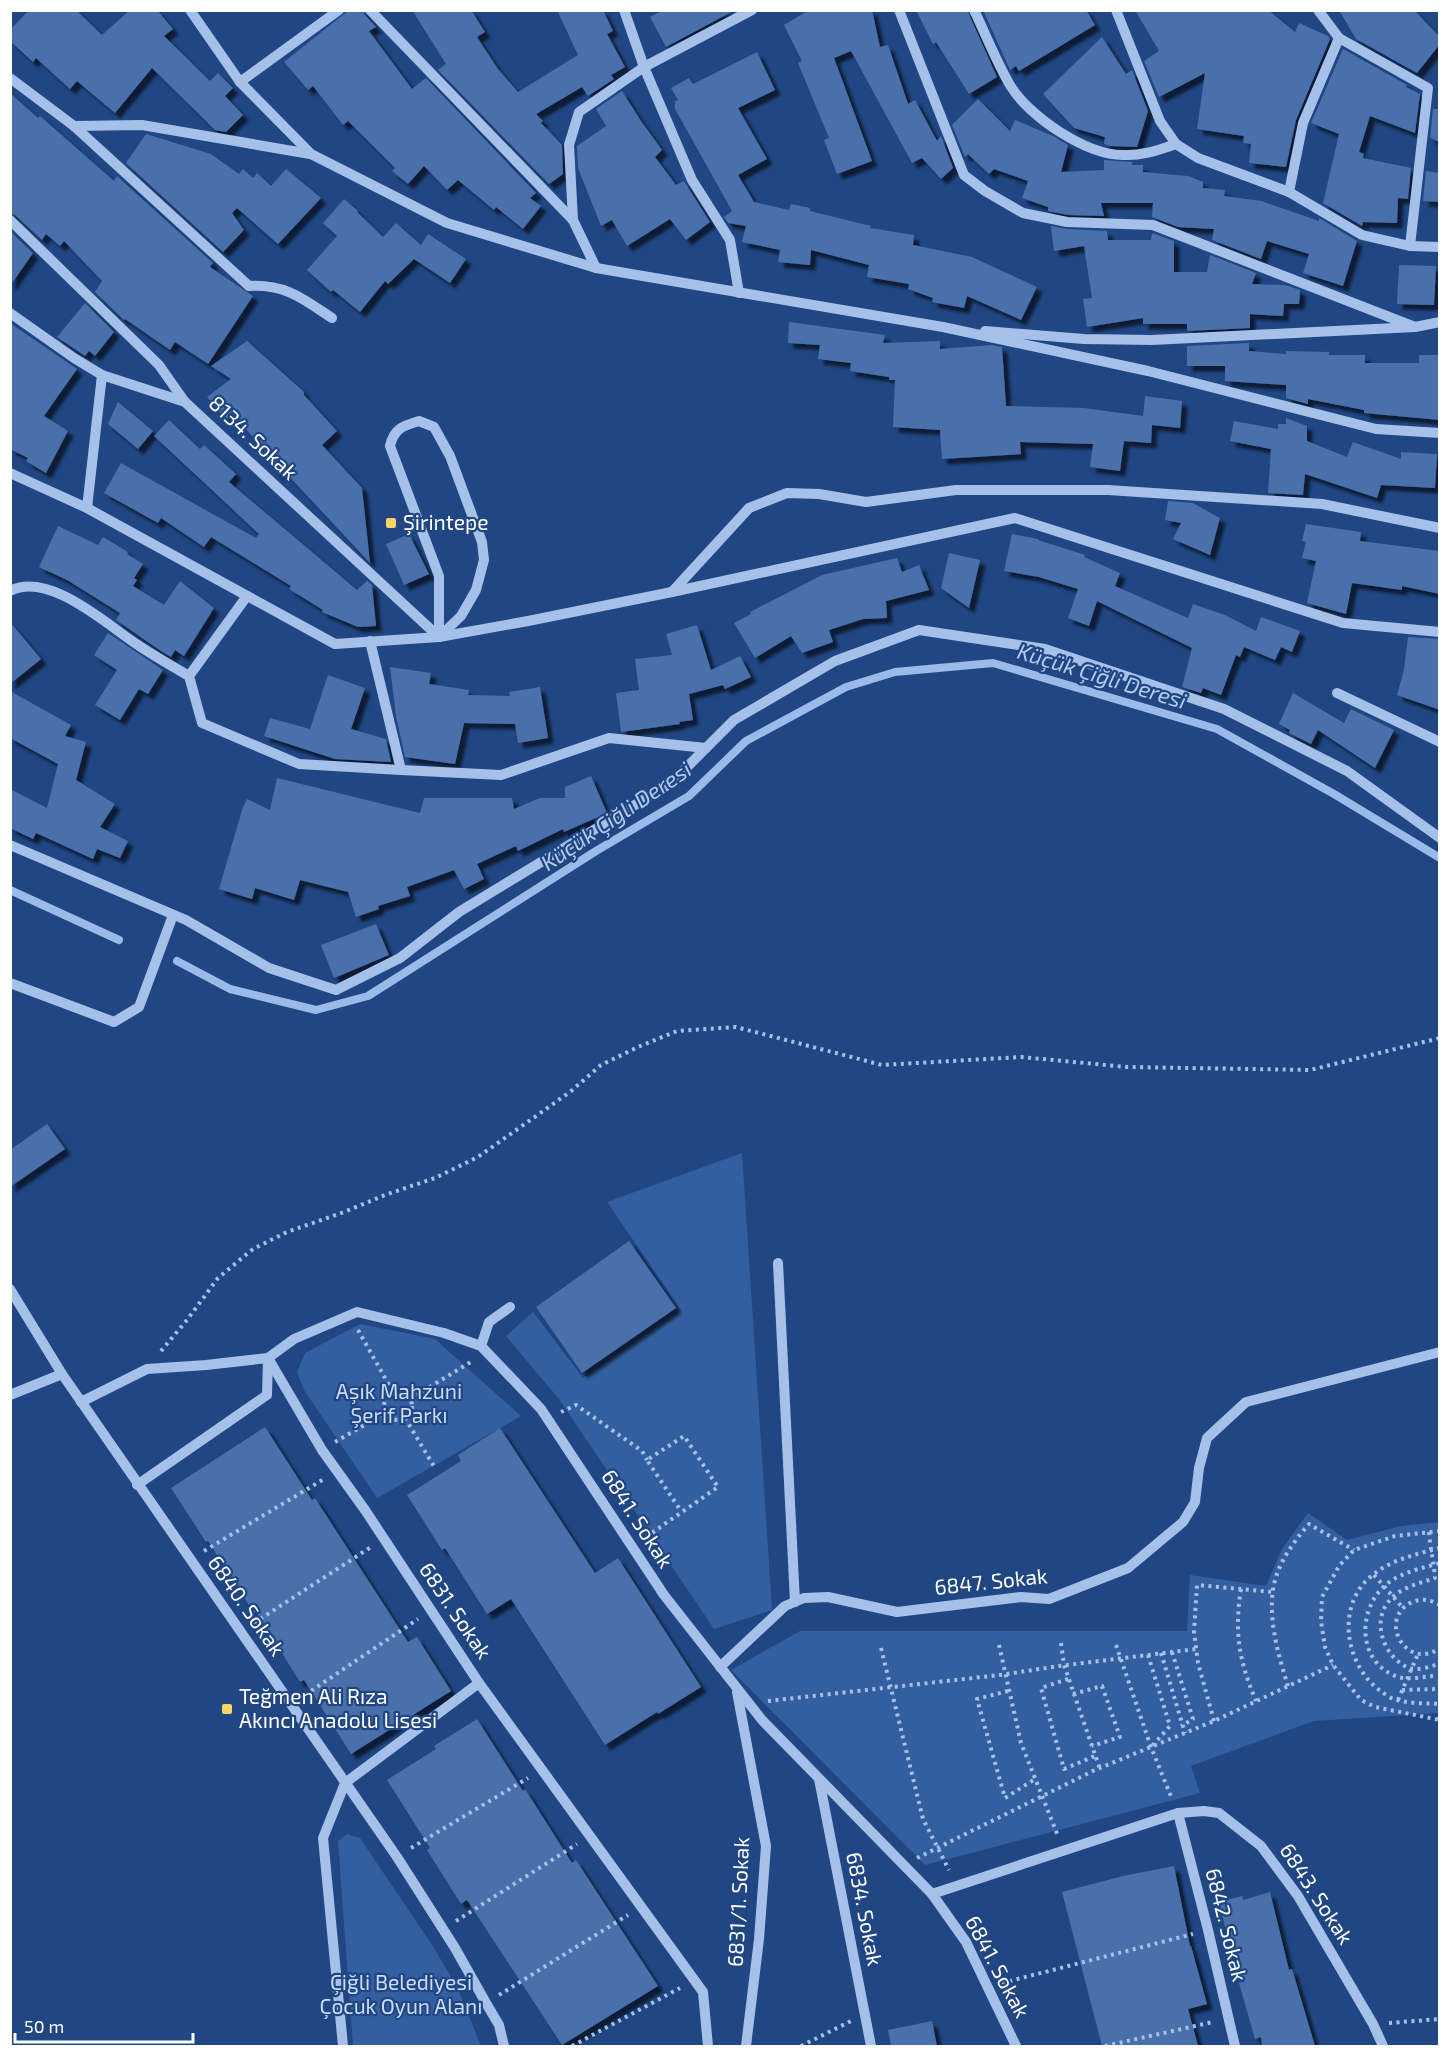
<svg xmlns="http://www.w3.org/2000/svg" width="1450" height="2057" font-family="'Exo 2',sans-serif">
<style>
.green{fill:#335fa1}
.lines{fill:none;stroke-linecap:round;stroke-linejoin:round}
.stream{stroke:#9abbea;stroke-width:8}
.building{fill:#4870ab;filter:url(#shadow)}
.path{stroke:#a6c1e9;stroke-width:4;stroke-dasharray:3 4.5;stroke-linecap:butt}
.minor{stroke:#a6c1e9;stroke-width:10}
.poi-dot{fill:#f6d467;stroke:#204683;stroke-width:2}
.labels{text-anchor:middle;stroke-width:4.5;stroke-linejoin:round;paint-order:stroke}
.street-label{font-size:21px;fill:#fff;stroke:#204683}
.poi-label{font-size:21px;fill:#fff;stroke:#204683;text-anchor:start}
.park-label{font-size:21px;fill:#cbdcf7;stroke:#204683}
.water-label{font-size:22px;font-style:italic;fill:#b2cbf0;stroke:#204683}
</style>
<defs>
<filter id="shadow"><feDropShadow dx="5.5" dy="5.5" stdDeviation="1.5" flood-color="#0009"/></filter>
</defs>
<rect width="100%" height="100%" fill="#204683"/>
<g class="green">
<polygon points="742,1153 772,1610 714,1629 559,1399 506,1336 533,1312 583,1378 681,1310 607,1202"/>
<polygon points="360,1324 435,1339 521,1416 377,1498 304,1390 297,1372 305,1353"/>
<polygon points="1308,1513 1347,1540 1401,1526 1439,1522 1439,1713 1314,1721 1191,1766 1200,1793 925,1865 731,1670 800,1631 1187,1631 1190,1575 1266,1586 1282,1549"/>
<polygon points="347,1834 360,1838 434,1948 458,1989 481,2046 353,2046 338,1841"/>
</g>
<g class="lines">
<g class="stream">
<polyline points="10,890 119,940"/>
<polyline points="177,961 230,989 316,1010 368,996 596,851 689,796 746,741 846,687 895,672 993,663 1217,729 1334,794 1440,858"/>
</g>
</g>
<g class="building">
<polygon points="29,10 76,10 102,35 130,10 157,10 173,29 164,36 210,81 218,73 233,88 225,96 243,115 226,132 215,130 152,68 115,113 77,81 70,89 36,58 33,62 10,41 10,30"/>
<polygon points="349,10 363,10 365,15 376,27 369,31 412,89 426,78 536,193 530,198 541,206 523,229 496,207 494,210 458,180 447,190 424,166 408,184 392,171 395,168 348,121 343,125 313,86 308,90 284,62"/>
<polygon points="412,10 471,10 485,32 477,37 498,69 518,92 578,55 557,10 603,10 613,31 607,34 625,67 611,75 614,79 588,96 582,87 536,114 543,121 541,123 562,145 563,174 549,184 438,70 446,64"/>
<polygon points="663,10 735,10 666,47 650,17"/>
<polygon points="809,10 872,10 880,47 888,45 908,104 915,100 937,141 941,136 953,168 941,179 922,158 912,163 851,51 834,58 872,161 837,174 824,140 829,138 798,63 802,61 784,25"/>
<polygon points="916,10 967,10 997,77 969,94 936,42 933,44"/>
<polygon points="983,10 1086,10 1095,25 1019,71 1016,66 1010,70"/>
<polygon points="1135,10 1268,10 1295,32 1299,23 1328,36 1330,39 1296,120 1286,167 1249,163 1251,144 1243,143 1244,136 1197,129 1205,73 1159,97 1144,61 1159,51"/>
<polygon points="1339,10 1414,10 1440,37 1440,44 1417,73 1356,39"/>
<polygon points="1102,37 1126,74 1132,70 1148,111 1137,147 1110,146 1104,144 1105,137 1074,128 1043,94"/>
<polygon points="1343,49 1407,85 1406,87 1420,94 1415,133 1370,116 1359,152 1364,154 1363,158 1411,168 1408,199 1398,198 1397,223 1363,222 1362,226 1323,203 1339,134 1311,123"/>
<polygon points="757,52 775,90 738,108 767,159 738,175 754,202 789,210 791,204 810,208 810,211 871,226 870,228 914,235 913,245 972,257 1037,287 1021,320 967,296 964,308 932,302 933,298 908,289 909,284 867,277 869,265 811,250 810,265 778,262 780,250 742,242 746,226 728,223 724,217 732,211 675,109 675,101 678,100 671,88 689,78 693,84"/>
<polygon points="622,91 641,121 662,150 655,157 676,185 684,181 710,222 686,240 670,219 627,246 612,220 601,226 578,168 577,146 606,126 596,109"/>
<polygon points="10,93 38,118 40,116 114,181 117,176 213,263 210,267 253,296 208,364 175,342 170,350 125,319 124,320 95,292 102,281 64,241 60,246 46,234 42,240 15,215 10,213"/>
<polygon points="978,99 1010,131 1015,120 1053,136 1068,145 1061,172 1104,170 1104,160 1132,162 1132,165 1143,165 1143,172 1188,176 1203,182 1203,188 1225,190 1224,196 1261,201 1319,221 1319,218 1357,241 1343,286 1303,273 1309,254 1267,241 1261,259 1212,240 1214,229 1178,227 1152,217 1153,203 1101,203 1104,216 1068,215 1048,211 1048,207 1022,198 1028,181 994,169 989,174 968,154 965,157 952,125"/>
<polygon points="1433,109 1440,109 1440,142 1430,138"/>
<polygon points="146,134 211,154 239,174 243,169 253,178 257,173 271,186 286,169 321,198 278,244 237,208 232,213 244,230 223,252 126,163"/>
<polygon points="1426,171 1440,173 1440,202 1423,201"/>
<polygon points="344,199 358,211 357,212 383,237 396,223 421,245 428,234 466,259 450,283 414,259 388,284 385,281 360,312 333,290 331,292 307,270 337,236 323,223"/>
<polygon points="1051,226 1067,229 1107,231 1108,240 1151,240 1152,233 1174,241 1174,272 1207,272 1210,255 1256,273 1252,284 1285,285 1300,290 1299,304 1284,304 1283,316 1250,314 1250,328 1187,331 1187,324 1143,324 1143,318 1087,327 1083,299 1092,298 1084,246 1054,251"/>
<polygon points="10,231 33,253 10,286"/>
<polygon points="1399,265 1436,266 1434,305 1397,304"/>
<polygon points="85,303 114,332 95,356 89,351 85,356 57,337"/>
<polygon points="789,322 885,335 883,343 940,341 940,349 992,345 1002,347 1006,406 1084,408 1143,416 1145,396 1182,401 1180,428 1152,425 1151,443 1124,441 1120,471 1090,467 1093,444 1020,442 1021,454 942,459 940,430 893,427 895,380 889,380 889,377 850,371 851,363 818,359 820,345 788,343"/>
<polygon points="10,323 77,369 44,416 68,431 46,473 26,461 28,458 10,449"/>
<polygon points="247,341 304,392 304,395 337,431 322,445 362,488 370,563 284,471 279,475 262,454 265,451 233,414 226,420 207,397 231,379 211,366"/>
<polygon points="1249,343 1249,351 1286,354 1286,351 1329,352 1329,355 1365,355 1365,363 1419,363 1419,355 1440,355 1440,420 1364,413 1364,410 1308,399 1308,404 1286,398 1286,385 1225,381 1225,366 1187,366 1187,346"/>
<polygon points="118,402 153,431 138,449 108,424"/>
<polygon points="1286,418 1307,426 1307,441 1347,457 1353,442 1401,459 1401,452 1437,454 1435,488 1381,485 1377,498 1305,474 1303,495 1268,493 1271,449 1230,441 1234,421 1278,429 1278,424 1286,424"/>
<polygon points="169,420 200,449 204,445 236,474 229,482 357,590 367,581 372,585 376,626 358,627 322,612 323,610 289,589 291,586 211,537 204,547 161,518 158,523 104,493 121,463 256,538 259,534 154,436"/>
<polygon points="1168,501 1193,503 1220,518 1210,555 1173,539 1181,523 1165,520"/>
<polygon points="1306,524 1361,532 1360,541 1440,551 1440,594 1402,586 1402,590 1352,583 1346,614 1307,603 1316,561 1302,558 1306,542 1302,541"/>
<polygon points="58,526 98,545 103,537 128,552 127,554 143,564 134,578 137,580 133,586 164,605 180,581 214,608 184,656 175,650 171,657 161,651 116,620 120,613 67,580 39,567"/>
<polygon points="409,534 429,574 404,585 386,544"/>
<polygon points="1012,534 1038,539 1038,540 1085,555 1084,557 1120,573 1115,586 1188,618 1193,604 1225,615 1256,631 1261,617 1300,631 1292,652 1281,647 1275,660 1244,647 1240,657 1236,655 1221,695 1203,688 1201,693 1182,687 1192,648 1097,601 1089,626 1068,618 1078,589 1039,577 1004,571"/>
<polygon points="949,553 980,560 969,608 941,588"/>
<polygon points="897,558 902,572 919,565 929,590 886,601 887,618 863,619 829,630 833,642 802,653 791,636 755,658 734,623 751,614 750,612 822,575"/>
<polygon points="10,622 41,659 10,684"/>
<polygon points="697,625 711,670 740,656 751,677 725,689 723,685 689,694 693,720 679,722 680,724 621,732 616,693 639,690 635,659 672,655 666,634"/>
<polygon points="108,633 163,670 148,694 139,689 120,720 95,705 117,670 94,655"/>
<polygon points="1408,637 1440,639 1440,710 1397,695 1404,670"/>
<polygon points="390,667 431,673 429,684 469,690 468,695 510,696 509,692 540,687 548,738 518,743 515,724 464,723 455,764 405,757 396,716"/>
<polygon points="328,675 365,688 351,729 386,739 391,762 335,759 264,736 270,718 310,729"/>
<polygon points="10,691 71,725 65,736 86,742 76,780 115,804 100,827 128,841 120,858 97,849 93,859 36,833 33,839 10,828 10,789 47,808 58,764 10,738"/>
<polygon points="1293,693 1344,723 1351,709 1394,730 1375,768 1318,730 1311,744 1289,733 1290,730 1279,724"/>
<polygon points="591,776 607,813 564,832 563,829 518,851 516,846 477,864 484,879 464,889 454,870 407,887 410,896 378,906 379,909 356,917 348,892 300,880 294,900 255,888 252,899 219,889 242,810 247,799 270,810 277,778 420,813 424,798 512,798 514,809 540,798 565,798 565,787"/>
<polygon points="376,924 389,955 334,978 321,945"/>
<polygon points="47,1124 65,1149 10,1187 10,1150"/>
<polygon points="629,1241 676,1308 582,1373 536,1307"/>
<polygon points="265,1427 312,1500 315,1498 408,1642 417,1637 451,1691 351,1754 304,1680 300,1682 256,1612 254,1613 208,1541 206,1542 171,1488"/>
<polygon points="500,1428 595,1573 618,1558 701,1687 658,1714 657,1712 605,1745 511,1599 487,1614 445,1548 442,1550 407,1495 461,1461 458,1455"/>
<polygon points="477,1719 523,1791 525,1789 572,1863 576,1860 658,1986 562,2045 467,1900 461,1904 427,1850 430,1848 387,1780 436,1749 434,1746"/>
<polygon points="1174,1866 1190,1946 1191,1946 1207,2004 1188,2009 1198,2046 1102,2046 1062,1892 1123,1876"/>
<polygon points="1270,1892 1289,1970 1292,1969 1315,2046 1262,2046 1261,2037 1255,2039 1239,1983 1242,1982 1228,1927 1225,1927 1219,1902 1242,1896 1243,1900"/>
<polygon points="932,2021 937,2046 891,2046 888,2030"/>
</g>
<g class="lines">
<g class="path">
<polyline points="358,1330 393,1392"/>
<polyline points="161,1351 187,1320 218,1278 253,1249 287,1232 344,1212 385,1195 435,1178 478,1157 570,1092 601,1065 638,1047 677,1031 736,1027 882,1065 1021,1057 1127,1067 1310,1070 1440,1038"/>
<circle cx="398" cy="1406" r="14"/>
<polyline points="410,1399 474,1360"/>
<polyline points="561,1412 576,1405 642,1451 647,1460"/>
<polyline points="405,1418 435,1468"/>
<polyline points="335,1442 385,1413"/>
<polyline points="1440,1531 1395,1536 1354,1550 1339,1566 1322,1597 1321,1621 1325,1647 1333,1665 1361,1700 1375,1707 1440,1720"/>
<path d="M1429 1532C1430 1548 1434 1562 1435 1578 1420 1583 1399 1588 1389 1601 1371 1622 1384 1658 1409 1668 1417 1671 1428 1667 1436 1665"/>
<polyline points="646,1537 718,1487 684,1436 647,1460 681,1511"/>
<path d="M1440 1548C1413 1555 1385 1561 1365 1582 1336 1614 1348 1669 1382 1692 1385 1694 1390 1698 1394 1699 1408 1704 1425 1703 1440 1704"/>
<polyline points="204,1551 324,1479"/>
<polyline points="1374,1575 1403,1608"/>
<path d="M1241 1589C1234 1632 1239 1661 1256 1701"/>
<path d="M1440 1605C1431 1600 1422 1598 1412 1602 1376 1619 1407 1672 1440 1648"/>
<polyline points="254,1623 371,1547"/>
<polyline points="1061,1643 1064,1665 1100,1769"/>
<polyline points="999,1645 1021,1743 1058,1836"/>
<polyline points="1116,1645 1151,1747 1172,1799"/>
<polyline points="881,1648 923,1819 949,1870"/>
<polyline points="1172,1652 1193,1719 1181,1726"/>
<polyline points="1161,1653 1185,1733"/>
<polyline points="1148,1655 1170,1726 1152,1746"/>
<path d="M1433 1676C1420 1677 1405 1681 1393 1675 1356 1658 1358 1606 1388 1583 1403 1572 1422 1568 1440 1563"/>
<polyline points="1068,1679 1041,1688 1064,1769 1095,1756"/>
<path d="M1288 1686C1278 1654 1266 1614 1275 1580 1281 1559 1295 1540 1309 1524L1354 1550"/>
<polyline points="1402,1690 1438,1689"/>
<polyline points="1008,1691 977,1699 1005,1798 1035,1779"/>
<polyline points="1073,1694 1102,1686 1120,1737 1092,1746"/>
<polyline points="305,1695 418,1619"/>
<polyline points="1398,1700 1418,1654"/>
<polyline points="768,1701 1000,1675 1059,1666 1196,1649"/>
<polyline points="1214,1721 1198,1663 1194,1632 1197,1585 1273,1592"/>
<polyline points="411,1848 528,1778"/>
<polyline points="917,1858 1095,1770 1214,1721 1333,1665"/>
<polyline points="456,1921 577,1844"/>
<polyline points="1002,1983 1193,1934"/>
<polyline points="499,1995 628,1915"/>
<polyline points="1389,2023 1440,2019"/>
<polyline points="572,2046 680,1988"/>
<polyline points="801,2046 851,2021"/>
<polyline points="1105,2046 1213,2022"/>
</g>
<g class="minor">
<polyline points="190,10 240,82 311,154 447,223 596,268 943,327 1148,371 1376,429 1440,433"/>
<polyline points="370,10 573,220"/>
<polyline points="624,10 644,67 692,180 730,240 739,293"/>
<polyline points="899,10 964,175 985,191 1023,213 1067,222 1153,225 1415,327"/>
<path d="M974 10C986 35 996 61 1010 85 1028 116 1086 155 1123 155 1142 156 1158 150 1176 144"/>
<polyline points="1116,10 1160,121 1176,144 1198,158 1289,192 1362,235 1410,246 1440,247"/>
<polyline points="1318,10 1339,38 1428,88 1410,246"/>
<polyline points="10,78 74,126 142,125 310,154"/>
<polyline points="240,82 339,10"/>
<path d="M74 126 249 286C286 284 303 299 332 318"/>
<polyline points="1289,192 1303,123 1339,38"/>
<polyline points="10,220 159,365 185,402"/>
<polyline points="596,268 573,220 569,145 579,112 644,67 752,10"/>
<polyline points="10,313 74,358 102,375 185,402 439,637"/>
<polyline points="985,331 1084,339 1152,340 1415,327 1440,322"/>
<path d="M419 421 434 427 450 456 482 542 484 560 476 590 461 616 439 637V576L390 446C394 429 402 426 419 421Z"/>
<polyline points="10,473 87,508 335,644 439,637 528,621 672,592 1015,518 1343,623 1440,632"/>
<polyline points="87,508 102,375"/>
<path d="M10 591C49 571 106 624 138 645 154 656 172 666 189 676"/>
<polyline points="672,592 749,508 787,493 819,494 866,502 956,490 1108,490 1322,504 1440,528"/>
<polyline points="247,596 189,676 202,723 299,764 401,770 501,775 609,738 706,748"/>
<polyline points="370,641 401,770"/>
<polyline points="1337,693 1440,742"/>
<polyline points="10,845 186,920 269,968 336,990 400,958 459,912 671,783 734,720 835,661 919,630 1045,649 1224,709 1347,771 1440,838"/>
<polyline points="10,983 114,1022 139,1007 173,915"/>
<polyline points="778,1263 795,1602"/>
<polyline points="10,1289 62,1374 397,1857 455,1948 486,2003 499,2025 504,2046"/>
<polyline points="481,1346 489,1322 510,1307"/>
<polyline points="10,1395 62,1374"/>
<polyline points="81,1402 147,1369 206,1365 268,1358 322,1450 365,1510 479,1683 703,1992 708,2046"/>
<polyline points="137,1485 267,1395 268,1358 294,1339 357,1312 444,1333 481,1346 541,1409 664,1595 762,1720 932,1894 966,1942 1016,2046"/>
<polyline points="720,1667 785,1606 804,1598 828,1597 897,1612 1021,1597 1049,1599 1128,1568 1183,1522 1195,1502 1199,1468 1207,1438 1246,1402 1440,1352"/>
<polyline points="737,1692 766,1846 759,1939 746,2046"/>
<polyline points="819,1779 871,2046"/>
<polyline points="1178,1813 1208,1930 1235,2046"/>
<polyline points="932,1894 1178,1813 1204,1811 1219,1813 1261,1846 1298,1896 1373,2024 1383,2046"/>
<polyline points="343,2046 323,1838 345,1783 479,1683"/>
</g>
</g>
<g class="poi-dot">
<rect x="385" y="517" width="12" height="12" rx="3"/>
<rect x="221" y="1703" width="12" height="12" rx="3"/>
</g>
<g class="labels">
<g class="street-label">
<text transform="translate(253 438) rotate(43)" y="7">8134. Sokak</text>
<text transform="translate(637 1519) rotate(57)" y="7">6841. Sokak</text>
<text transform="translate(991 1582) rotate(-6)" y="7">6847. Sokak</text>
<text transform="translate(246 1606) rotate(55)" y="7">6840. Sokak</text>
<text transform="translate(455 1611) rotate(56)" y="7">6831. Sokak</text>
<text transform="translate(1316 1894) rotate(57)" y="7">6843. Sokak</text>
<text transform="translate(739 1902) rotate(-87)" y="7">6831/1. Sokak</text>
<text transform="translate(864 1909) rotate(79)" y="7">6834. Sokak</text>
<text transform="translate(1226 1925) rotate(76)" y="7">6842. Sokak</text>
<text transform="translate(997 1967) rotate(62)" y="7">6841. Sokak</text>
</g>
<g class="poi-label">
<text x="403" y="530">Şirintepe</text>
<text x="239" y="1704">Teğmen Ali Rıza<tspan x="239" dy="24">Akıncı Anadolu Lisesi</tspan></text>
</g>
<g class="park-label">
<text x="399" y="1399">Aşık Mahzuni<tspan x="399" dy="24">Şerif Parkı</tspan></text>
<text x="401" y="1990">Çiğli Belediyesi<tspan x="401" dy="24">Çocuk Oyun Alanı</tspan></text>
</g>
<g class="water-label">
<text transform="translate(1102 676) rotate(17)" y="8">Küçük Çiğli Deresi</text>
<text transform="translate(616 816) rotate(-34)" y="8">Küçük Çiğli Deresi</text>
</g>
</g>
<rect width="1450" height="2057" fill="none" stroke="#ffffff" stroke-width="24"/>
<path d="M15 2033v9h178v-9" fill="none" stroke="#ffffff" stroke-width="3"/>
<text x="24" y="2033" font-size="18" fill="#ffffff" stroke="#204683" stroke-width="4.5" paint-order="stroke">50 m</text>
</svg>
